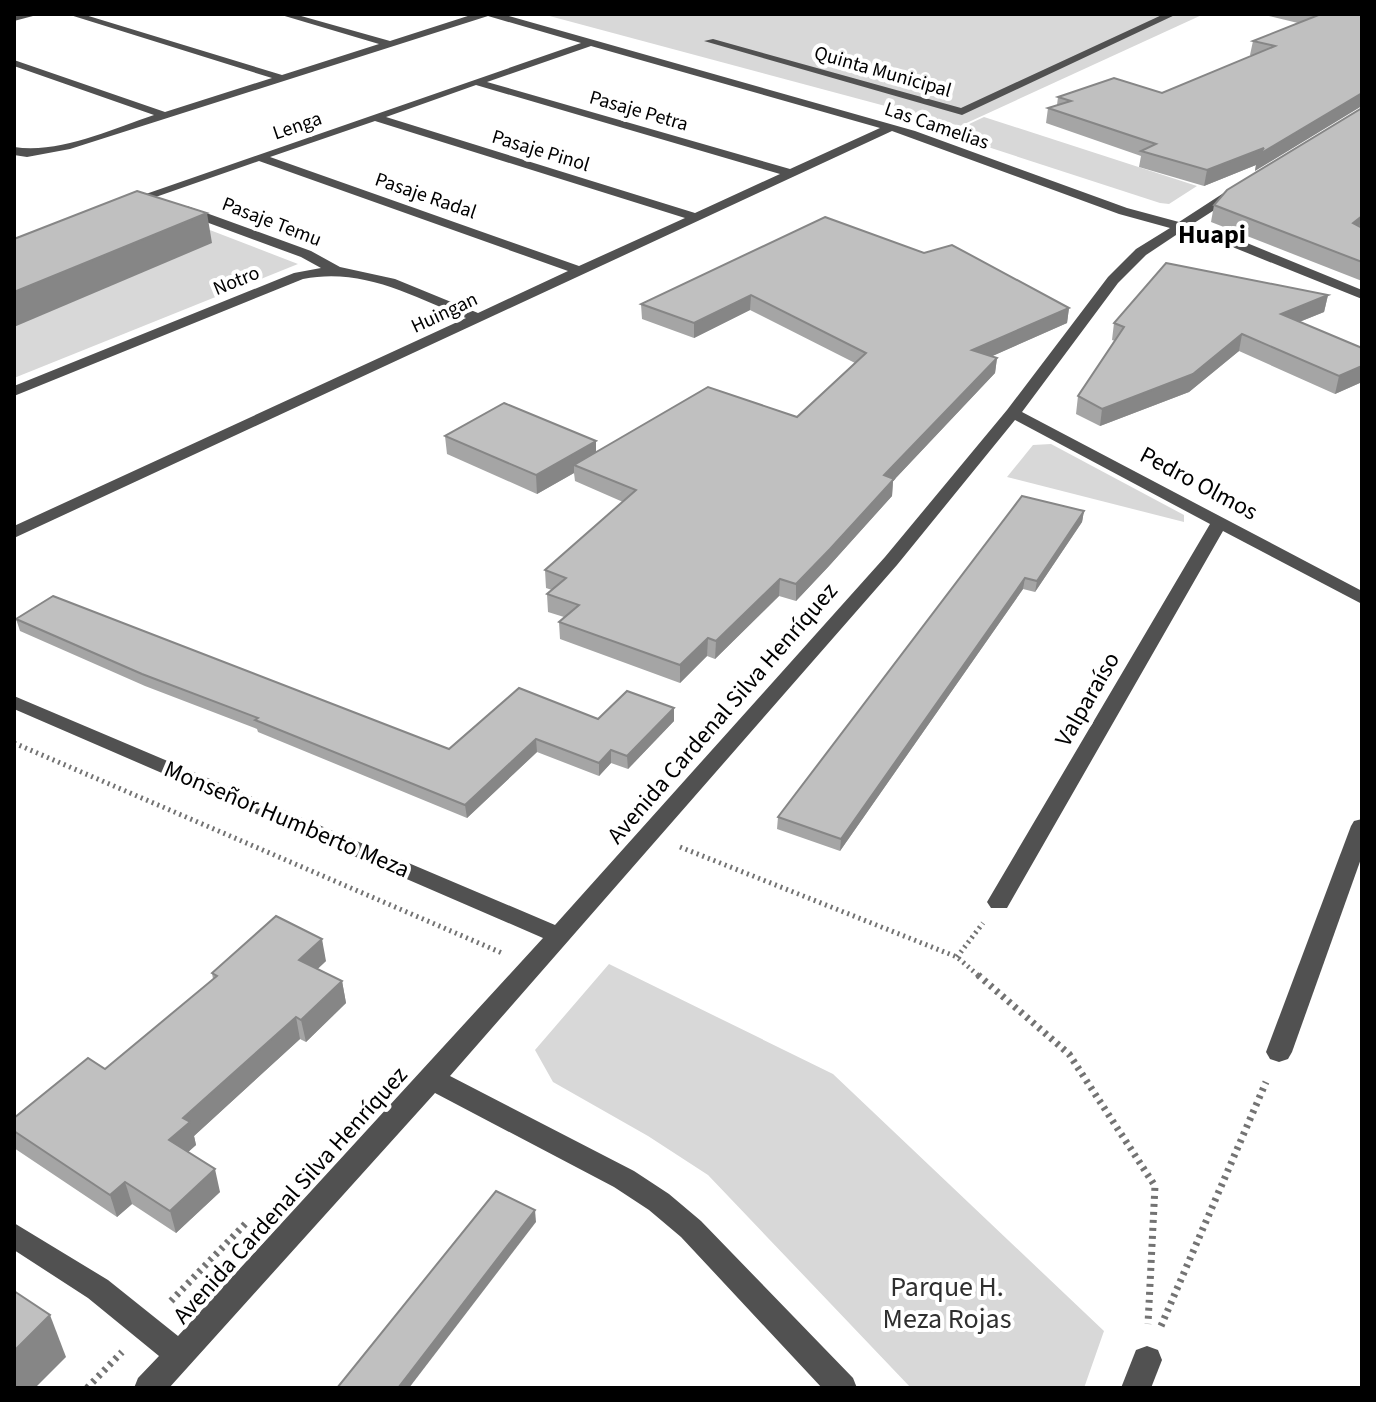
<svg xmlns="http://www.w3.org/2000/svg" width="1376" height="1402" font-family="'Source Sans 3',sans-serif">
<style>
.green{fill:#d8d8d8}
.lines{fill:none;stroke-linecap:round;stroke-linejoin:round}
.path-far1{stroke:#737373;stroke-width:5;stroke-dasharray:2 4;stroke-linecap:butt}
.path{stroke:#737373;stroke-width:7;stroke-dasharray:3 5;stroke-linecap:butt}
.minor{fill:#515151;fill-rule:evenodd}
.wall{fill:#a5a5a5}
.shaded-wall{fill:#868686}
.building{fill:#c0c0c0;stroke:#868686;stroke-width:2}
.labels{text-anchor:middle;stroke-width:8;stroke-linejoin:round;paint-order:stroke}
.far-street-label{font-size:20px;fill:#000;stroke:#fff}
.street-label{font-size:24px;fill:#000;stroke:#fff}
.far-district-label{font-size:26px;font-weight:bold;fill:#000;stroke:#fff}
.near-park-label{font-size:28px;fill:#2f2f2f;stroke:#fff}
</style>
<rect width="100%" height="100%" fill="#fff"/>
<g class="green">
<polygon points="542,14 1204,14 960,126"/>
<polygon points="984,117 1197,186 1169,204 1160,203 948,134"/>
<polygon points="150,207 298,264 14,378 14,254"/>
<polygon points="1051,444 1184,515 1184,522 1007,477 1033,445"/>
<polygon points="609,964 833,1074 1104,1331 1084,1388 911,1388 708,1175 648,1136 553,1082 535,1050"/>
</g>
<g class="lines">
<g class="path-far1">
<polyline points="14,743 502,953"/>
<polyline points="680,847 957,957 980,977"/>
<polyline points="957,957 983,923"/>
</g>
<g class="path">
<polyline points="978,975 1069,1054 1155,1186 1148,1324"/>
<polyline points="171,1301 247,1222"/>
<polyline points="1161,1326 1266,1082"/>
<polyline points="87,1388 122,1352"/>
</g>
<g class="minor">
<polygon points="35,14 33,16 14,21 14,15"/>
<path d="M67 14H82L282 75 379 44 278 14H294L390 41 474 14H502L915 131 1127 208 1179 222 1236 185H1244V191L1191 225 1225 234 1362 290V299L1215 240 1182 231 1146 255 1118 283 1022 412 1362 591V604L1223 531 1007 908H991L987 902 1210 524 1015 420 897 565 450 1076 634 1171 669 1194 701 1221 853 1378 857 1388H822L681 1237 649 1210 614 1187 435 1093 169 1388H134L138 1378 159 1356 88 1298 14 1250V1223L108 1280 178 1336 543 938 14 709V696L555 925 885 557 1007 410 1108 277 1136 249 1170 228 1119 214 892 131 14 538V526L466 318C413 296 362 267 303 279L14 396V386L294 273 321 268 301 257 179 212V206H187L311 251 340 267 395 279 478 313 568 271 259 161 127 207 117 204 581 43 488 16 70 149 27 157 14 155V147C60 154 111 129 154 115L14 66V60L165 112 272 78ZM591 46 880 128 790 169 487 82ZM476 85 780 174 695 213 386 117ZM375 121 685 218 579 266 270 157Z"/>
<polygon points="1164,14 1177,14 962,115 704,41 713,39 961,108"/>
<polygon points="1362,819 1362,856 1292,1052 1288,1059 1279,1062 1270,1059 1266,1052 1351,826 1354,821"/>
<polygon points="1147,1346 1158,1350 1162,1360 1151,1388 1121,1388 1136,1350"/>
</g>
</g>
<g class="wall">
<polygon points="1261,14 1362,14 1255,171 1256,165 1204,186 1139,167 1141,156 1046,123 1048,108 1057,105 1058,97 1162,93 1253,55 1250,55 1253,41 1298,23"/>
<polygon points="1362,108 1362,281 1211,222 1214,205"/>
<polygon points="825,217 1069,308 1067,323 992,356 997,358 995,373 893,481 892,496 829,566 796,601 779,596 715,659 707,656 680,683 560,639 559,622 564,617 548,612 547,594 552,590 546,588 545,570 623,502 575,481 574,473 537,494 447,454 445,436 596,452 797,417 855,363 750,310 694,338 642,319 641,304"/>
<polygon points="1328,295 1324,312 1299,322 1362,348 1362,382 1335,394 1239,351 1189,392 1100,426 1076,414 1078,396 1115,341 1112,340 1114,323"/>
<polygon points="1084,511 1082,522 1035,592 1023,589 840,851 777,829 778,817"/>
<polygon points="16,619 449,749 598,719 674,721 628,769 611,763 599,776 537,752 467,818 258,732 257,729 145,686 20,631"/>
<polygon points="326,961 317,969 342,981 346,1003 306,1042 300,1039 194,1136 196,1145 188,1152 220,1192 176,1233 132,1204 117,1217 14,1148 14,1118 105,1069 213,979 212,973"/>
</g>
<g class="shaded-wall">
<polygon points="1362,93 1362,106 1255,171 1256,165 1204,186 1207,170"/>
<polygon points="207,213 212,243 14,327 14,292"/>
<polygon points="1362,216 1358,232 1353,223"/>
<polygon points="751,295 750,310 694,338 694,323"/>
<polygon points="1328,295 1324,312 1277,331 1281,314"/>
<polygon points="1069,308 1067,323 970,366 972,350"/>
<polygon points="1242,334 1239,351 1189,392 1100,426 1102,409"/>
<polygon points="997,358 995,373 893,481 892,496 829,566 796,601 796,584 884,475"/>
<polygon points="1362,366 1362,382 1335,394 1339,376"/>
<polygon points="596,441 596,460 574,465 574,473 537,494 536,475"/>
<polygon points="1084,511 1082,522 1035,592 1037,581"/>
<polygon points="1025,578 1023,589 840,851 841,839"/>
<polygon points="780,579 779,596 715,659 716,641"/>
<polygon points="708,638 707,656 680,683 680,665"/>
<polygon points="674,708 674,721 628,769 627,756"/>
<polygon points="536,739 537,752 467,818 465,805"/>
<polygon points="611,750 611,763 599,776 599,763"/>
<polygon points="322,939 326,961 303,983 299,960"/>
<polygon points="342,981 346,1003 306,1042 301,1020"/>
<polygon points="296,1017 300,1039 194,1136 196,1145 176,1163 169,1140 183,1118"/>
<polygon points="215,1169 220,1192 176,1233 170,1211"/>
<polygon points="125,1182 132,1204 117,1217 110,1195"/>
<polygon points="535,1210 536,1222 409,1388 398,1388"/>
<polygon points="50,1315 66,1357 35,1388 14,1388 14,1351"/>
</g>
<g class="building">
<polygon points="1321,14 1362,14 1362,93 1258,155 1264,148 1207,170 1141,151 1156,144 1048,108 1071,101 1058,97 1114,78 1162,93 1275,46 1253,41"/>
<polygon points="1362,108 1362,216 1353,223 1362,228 1362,262 1214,205 1227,190"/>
<polygon points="137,191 207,213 14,292 14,239"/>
<polygon points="825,217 924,253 952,245 1069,308 972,350 997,358 884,475 894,479 830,549 796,584 780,579 716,641 708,638 680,665 559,622 579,605 547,594 566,578 545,570 636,490 574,465 708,387 797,417 866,353 751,295 694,323 641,304"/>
<polygon points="1166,263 1328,295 1281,314 1362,348 1362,366 1339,376 1242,334 1193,374 1102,409 1078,396 1124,327 1114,323"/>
<polygon points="504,403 596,441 536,475 445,436"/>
<polygon points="1022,496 1084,511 1037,581 1025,578 841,839 778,817"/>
<polygon points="53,596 449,749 519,688 598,719 627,691 674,708 627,756 611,750 599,763 536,739 465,805 255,720 258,718 142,674 16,619"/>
<polygon points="276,916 322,939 299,960 342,981 301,1020 296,1017 183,1118 190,1122 169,1140 215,1169 170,1211 125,1182 110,1195 14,1131 14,1118 88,1058 105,1069 217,976 212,973"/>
<polygon points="496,1191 535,1210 398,1388 337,1388"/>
<polygon points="14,1291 50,1315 14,1351"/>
</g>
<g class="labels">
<g class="far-street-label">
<text transform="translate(883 71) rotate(16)" y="7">Quinta Municipal</text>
<text transform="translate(639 110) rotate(16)" y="7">Pasaje Petra</text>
<text transform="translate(297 125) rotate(-19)" y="7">Lenga</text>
<text transform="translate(937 125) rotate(19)" y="7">Las Camelias</text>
<text transform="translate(541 150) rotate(17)" y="7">Pasaje Pinol</text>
<text transform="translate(426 195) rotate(19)" y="7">Pasaje Radal</text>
<text transform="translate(272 221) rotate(21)" y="7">Pasaje Temu</text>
<text transform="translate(236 280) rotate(-22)" y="7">Notro</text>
<text transform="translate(444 312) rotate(-25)" y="7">Huingan</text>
</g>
<g class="street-label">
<text transform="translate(1199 483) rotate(28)" y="8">Pedro Olmos</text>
<text transform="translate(1087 699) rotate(-60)" y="8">Valparaíso</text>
<text transform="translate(722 713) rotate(-49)" y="8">Avenida Cardenal Silva Henríquez</text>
<text transform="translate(287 819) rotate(23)" y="8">Monseñor Humberto Meza</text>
<text transform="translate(290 1195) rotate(-48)" y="8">Avenida Cardenal Silva Henríquez</text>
</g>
<g class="far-district-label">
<text x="1212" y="243">Huapi</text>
</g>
<g class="near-park-label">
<text x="947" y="1296">Parque H.<tspan x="947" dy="32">Meza Rojas</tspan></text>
</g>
</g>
<rect width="1376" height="1402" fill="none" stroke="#000000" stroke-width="32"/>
</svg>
